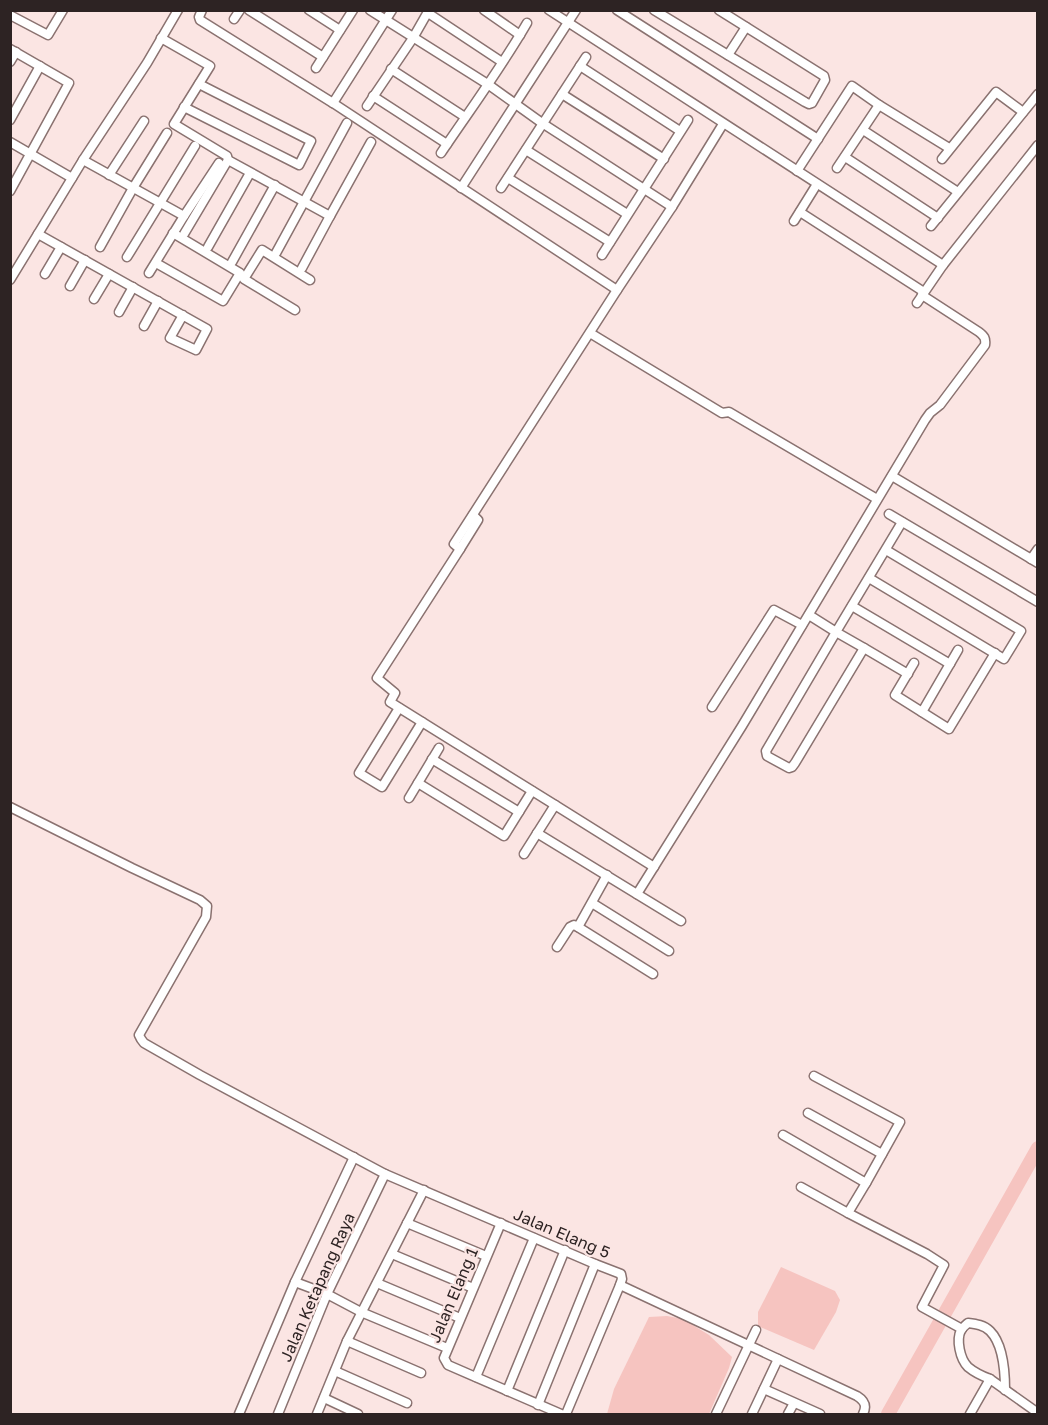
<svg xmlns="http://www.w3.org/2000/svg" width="1048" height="1425" font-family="'Golos Text',sans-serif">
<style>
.water{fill:#f6c4c0}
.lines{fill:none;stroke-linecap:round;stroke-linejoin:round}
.river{stroke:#f6c4c0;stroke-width:14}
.minor-casing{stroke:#8a7270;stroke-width:11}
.minor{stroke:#fff;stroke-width:8}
.labels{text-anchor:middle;stroke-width:4.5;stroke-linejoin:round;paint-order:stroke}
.street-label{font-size:16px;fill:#2d2323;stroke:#fbe5e3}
</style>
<rect width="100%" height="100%" fill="#fbe5e3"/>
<g class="water">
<polygon points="781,1267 835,1291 840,1300 836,1312 814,1350 760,1327 758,1325 758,1312"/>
<polygon points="667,1316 683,1319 709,1335 732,1357 729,1368 709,1414 607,1414 614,1389 649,1317"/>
</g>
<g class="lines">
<polyline class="river" points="888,1414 1038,1148"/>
<defs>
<g id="minor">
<polyline points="202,10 199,17 200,20 333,103 617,290"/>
<polyline points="249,10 323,57"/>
<polyline points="309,10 340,30"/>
<polyline points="370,10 489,85 542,123 672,207"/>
<polyline points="484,10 520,35"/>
<polyline points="549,10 943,265"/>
<polyline points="617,10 818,139"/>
<polyline points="654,10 805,102 809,104 812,103 825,80 824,76 719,10"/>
<polyline points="428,13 502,62"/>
<polyline points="10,15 48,35 63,10"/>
<polyline points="234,19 240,10"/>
<polyline points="161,38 210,66 174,124 227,156 228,160 330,216 371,142"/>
<polyline points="10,49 69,83 10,191"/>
<polyline points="728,55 746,27"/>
<polyline points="10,62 16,52"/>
<polyline points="580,66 680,131"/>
<polyline points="316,68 353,10"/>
<polyline points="391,69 465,117"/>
<polyline points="562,94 664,159"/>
<polyline points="373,96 447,144"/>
<polyline points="333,103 392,10"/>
<polyline points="367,106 413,38 429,10"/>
<polyline points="184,107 299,165 311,141 199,84"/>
<polyline points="10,120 40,66"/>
<polyline points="863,130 958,192"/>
<polyline points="10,142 72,178"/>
<polyline points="526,150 627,214"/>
<path d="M441 153C470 110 501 68 527 23"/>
<polyline points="845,157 938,218"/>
<polyline points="942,159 996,92 1023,112"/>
<polyline points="83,160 184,216 219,163"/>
<polyline points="837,168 879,105"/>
<polyline points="797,171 852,86 879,105 949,148"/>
<polyline points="109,175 144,121"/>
<polyline points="508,178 610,242"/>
<polyline points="461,188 576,10"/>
<polyline points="501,188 586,57"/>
<polyline points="800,212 924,292"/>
<polyline points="794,221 817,184"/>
<polyline points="931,226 1038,94"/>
<path d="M38 234C94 266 151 297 207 329L196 350 170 338 183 315"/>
<polyline points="184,234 228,160"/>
<polyline points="100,247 133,188 167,133"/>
<polyline points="208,247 250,173"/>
<polyline points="276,253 347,123"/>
<polyline points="602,255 688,120"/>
<polyline points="127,257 195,146"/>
<polyline points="232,262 275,185"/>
<polyline points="156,263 223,301 240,273 173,233"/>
<polyline points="302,268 330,216"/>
<polyline points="149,273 184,216"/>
<polyline points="45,274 61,247"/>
<polyline points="10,280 83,160 147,63 178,10"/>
<polyline points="70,286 85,260"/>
<polyline points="94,299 109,274"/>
<polyline points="917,303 943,265 1038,145"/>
<polyline points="295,310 244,279 262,250 310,280"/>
<polyline points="119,312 133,287"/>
<polyline points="144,326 158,301"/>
<polyline points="590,333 722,413 729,412 877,499"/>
<polyline points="892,476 1038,563"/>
<polyline points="889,514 1038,602"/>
<polyline points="460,549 478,520 473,515"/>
<polyline points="1031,559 1038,549"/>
<polyline points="869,578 1004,659 1021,631 886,550"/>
<polyline points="852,606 950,664"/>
<polyline points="809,615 836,632 766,751 767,756 789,768 792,767 795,763 864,648 836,632 902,522"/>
<polyline points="864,648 908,674"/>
<polyline points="914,663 895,695 949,729 995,653"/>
<polyline points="712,707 774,610 802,625"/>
<polyline points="399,708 359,773 382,787 422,722"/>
<polyline points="922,712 958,650"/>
<polyline points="432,759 519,812"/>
<polyline points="418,783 504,836 532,791"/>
<polyline points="409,798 439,748"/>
<polyline points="555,805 390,702 395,693 377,678 460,549 454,544 617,290 672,207 723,124"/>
<polyline points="10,807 132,868 200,900 207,906 206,917 139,1035 141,1039 144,1043 200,1075 385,1174 595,1264 621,1274 622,1279 620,1285 566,1414"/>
<polyline points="537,833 681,921"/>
<polyline points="524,854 555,805 654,867"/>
<path d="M637 894 742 726 925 420 930 413 940 405 985 345C986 338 984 336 979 332L922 295"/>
<polyline points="592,903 669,951"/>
<polyline points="578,927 653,974"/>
<polyline points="557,947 570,927 574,925 578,927 607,875"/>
<polyline points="808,1113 882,1154"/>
<polyline points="783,1135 866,1183 900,1122 814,1076"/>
<polyline points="866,1183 848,1213 927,1254 944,1265 922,1307 962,1329"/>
<polyline points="801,1187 848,1213"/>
<polyline points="407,1223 486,1256"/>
<polyline points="501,1223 444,1358 448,1365 561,1414"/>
<polyline points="392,1254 473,1288"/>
<polyline points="295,1282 327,1294 361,1312 447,1348"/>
<polyline points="377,1283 460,1318"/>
<path d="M620 1285 857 1396C865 1401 867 1406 863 1414"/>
<polyline points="347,1341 421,1373"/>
<polyline points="335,1371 407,1403"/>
<polyline points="476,1377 534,1238"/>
<path d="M990 1379C982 1376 974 1372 968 1367 960 1359 956 1340 961 1330 962 1328 967 1324 968 1323 976 1324 984 1325 990 1331 1003 1344 1005 1373 1005 1390"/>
<polyline points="764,1389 820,1414"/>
<polyline points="507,1391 565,1250"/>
<polyline points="324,1398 358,1414"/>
<polyline points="538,1405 595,1264"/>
<polyline points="239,1414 295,1282 354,1157"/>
<polyline points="278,1414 327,1294 385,1174"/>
<polyline points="317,1414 347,1341 424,1190"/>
<polyline points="716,1414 756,1330"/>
<polyline points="752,1414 778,1359"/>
<polyline points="788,1414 794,1403"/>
<polyline points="970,1414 990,1379 1038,1413"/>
</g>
</defs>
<use href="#minor" class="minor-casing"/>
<use href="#minor" class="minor"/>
</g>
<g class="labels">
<g class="street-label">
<text transform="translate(562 1233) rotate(23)" y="6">Jalan Elang 5</text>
<text transform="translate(317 1287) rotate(-66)" y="6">Jalan Ketapang Raya</text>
<text transform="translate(453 1295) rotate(-67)" y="6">Jalan Elang 1</text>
</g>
</g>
<rect width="1048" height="1425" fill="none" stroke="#2d2323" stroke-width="24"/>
</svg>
